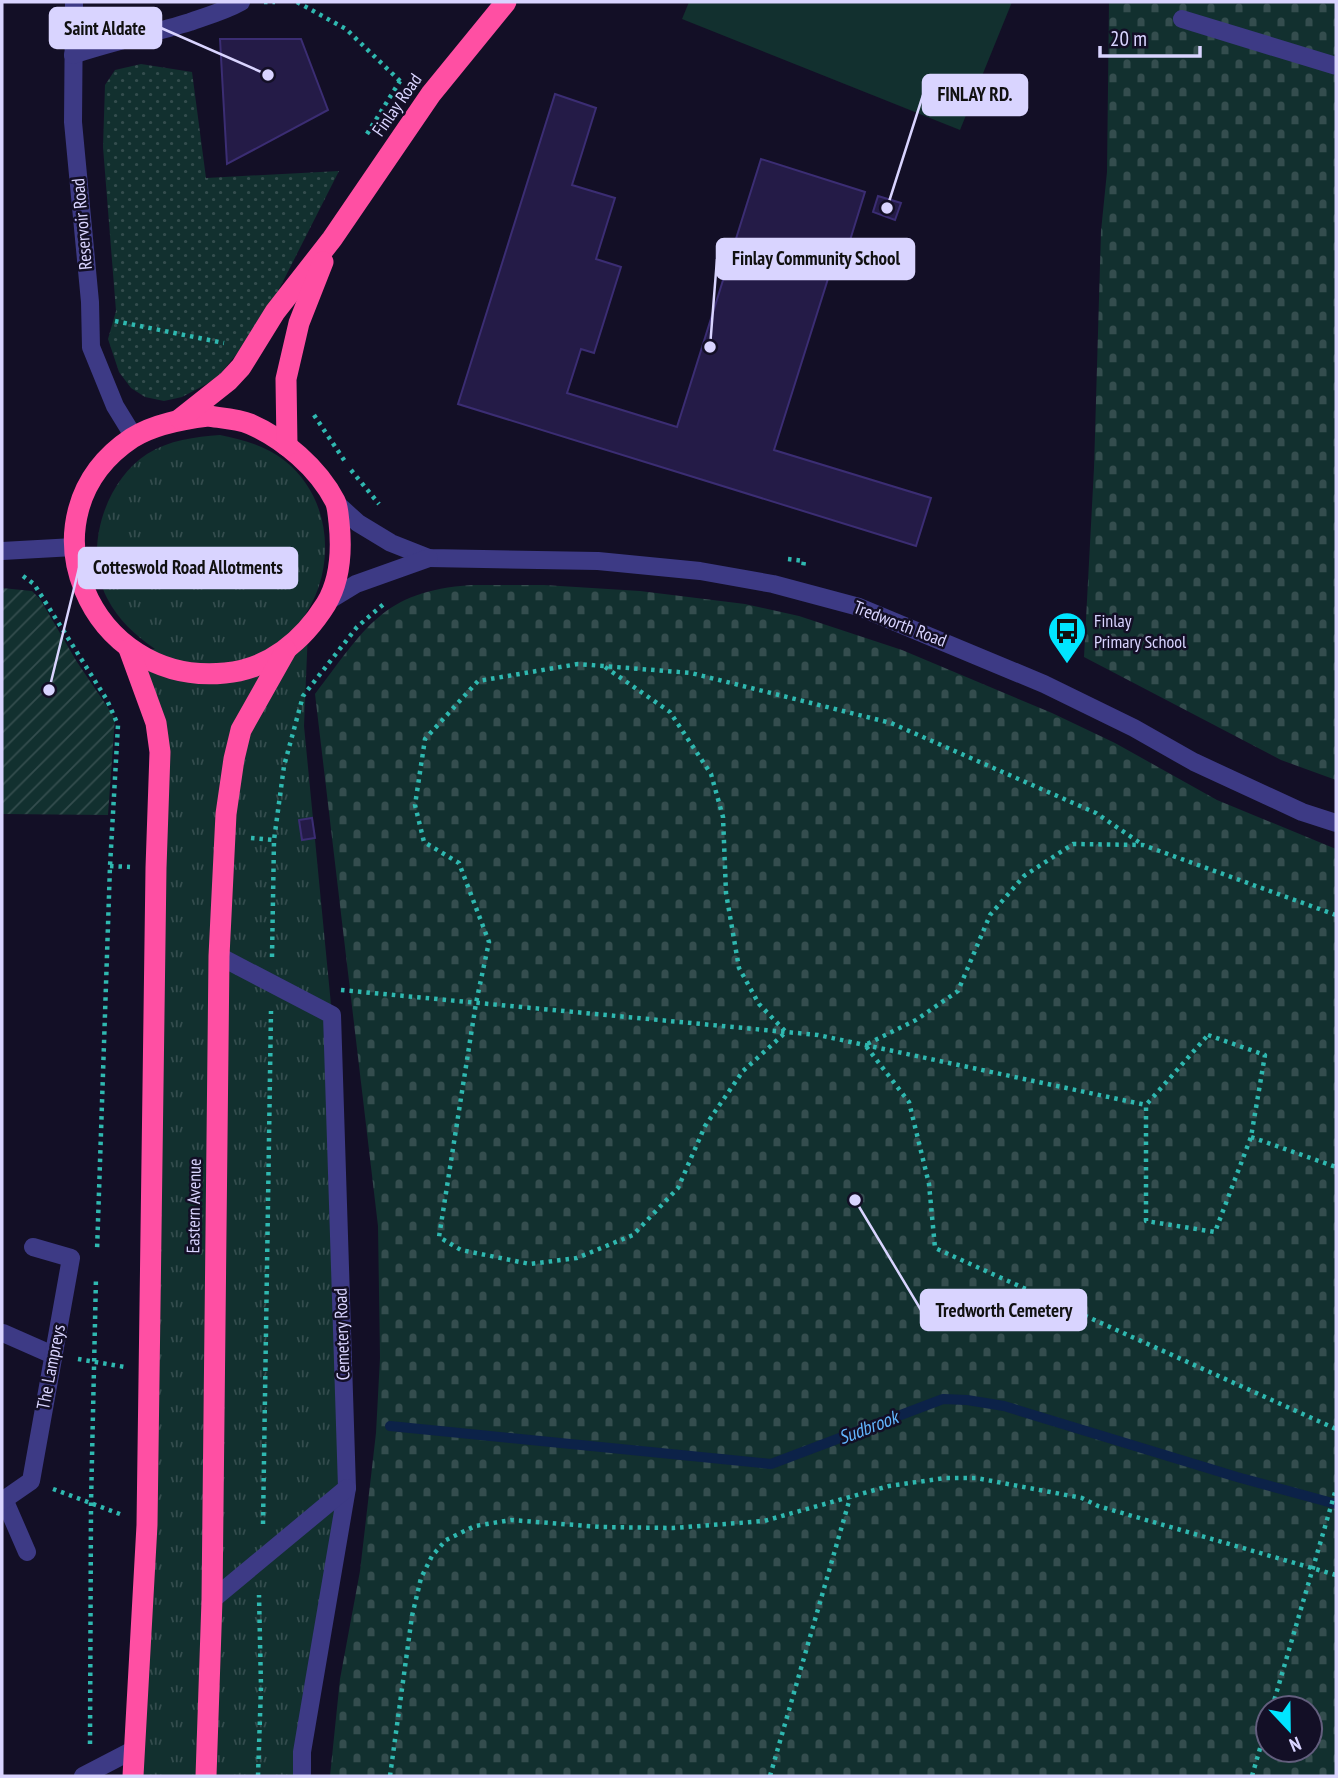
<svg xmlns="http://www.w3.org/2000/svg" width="1338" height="1778" font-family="'PT Sans Narrow',sans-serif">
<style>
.grass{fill:url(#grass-tufts)}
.cemetery{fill:url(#cemetery-stones);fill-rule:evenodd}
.park{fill:url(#park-dots)}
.garden{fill:url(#garden-furrows)}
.pitch{fill:#12302f}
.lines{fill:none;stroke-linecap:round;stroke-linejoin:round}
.stream{stroke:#0c2248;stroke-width:10}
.building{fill:#241b47;stroke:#3b2d73;stroke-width:2}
.path{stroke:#2fb8b0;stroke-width:4.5;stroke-dasharray:3.5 5;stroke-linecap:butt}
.minor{stroke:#3d3a85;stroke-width:18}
.highway{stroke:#ff4fa3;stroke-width:21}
.labels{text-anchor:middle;stroke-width:5;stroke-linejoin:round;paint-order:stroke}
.street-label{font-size:18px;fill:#d9d4ff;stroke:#130f26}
.poi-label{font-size:18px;fill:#d9d4ff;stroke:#130f26;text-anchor:start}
.water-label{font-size:19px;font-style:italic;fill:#62b6ff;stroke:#130f26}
.leader{fill:none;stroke:#d9d4ff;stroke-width:2.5}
.callout-dot{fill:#d9d4ff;stroke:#130f26;stroke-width:2.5}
.callout{fill:#d9d4ff;stroke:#d9d4ff;stroke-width:2.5}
.callout-label{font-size:19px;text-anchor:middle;font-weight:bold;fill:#111}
</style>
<defs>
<pattern id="grass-tufts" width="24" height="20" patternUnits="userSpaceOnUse" patternTransform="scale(1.75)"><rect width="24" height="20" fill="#12302f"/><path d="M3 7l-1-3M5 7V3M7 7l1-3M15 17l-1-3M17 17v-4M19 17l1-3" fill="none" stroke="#344d4e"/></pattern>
<pattern id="cemetery-stones" width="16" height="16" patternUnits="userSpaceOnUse" patternTransform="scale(1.75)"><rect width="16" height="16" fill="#12302f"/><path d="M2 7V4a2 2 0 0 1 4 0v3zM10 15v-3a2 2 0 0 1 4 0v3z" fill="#344d4e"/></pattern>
<pattern id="park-dots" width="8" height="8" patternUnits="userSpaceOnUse" patternTransform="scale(1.75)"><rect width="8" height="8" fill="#12302f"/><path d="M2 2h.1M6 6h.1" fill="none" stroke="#344d4e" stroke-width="1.8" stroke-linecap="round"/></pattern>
<pattern id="garden-furrows" width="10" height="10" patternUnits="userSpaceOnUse" patternTransform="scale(1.75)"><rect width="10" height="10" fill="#12302f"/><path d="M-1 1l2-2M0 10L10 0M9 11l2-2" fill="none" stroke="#344d4e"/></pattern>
</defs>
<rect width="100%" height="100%" fill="#130f26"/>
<path class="grass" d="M220 435C243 440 265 445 285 461 334 500 337 574 300 622 293 632 281 639 272 647L308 630 304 726 332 1015 347 1488 302 1776H133L160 752 129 649H155C134 634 119 621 107 598 83 551 104 482 147 454 169 440 195 437 220 435Z"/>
<g class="cemetery">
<polygon points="1109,2 1336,2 1336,780 1281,760 1084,657 1094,468 1101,231 1107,172"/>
<path d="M471 585H544L640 591 745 604 799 616 902 650 1052 713 1115 743 1217 800 1336 849V1776H330L340 1679 360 1571 376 1433 380 1358 378 1226 315 694C365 629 382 591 471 585ZM1268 1708H1310V1750H1268Z"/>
</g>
<polygon class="park" points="141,64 192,72 206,178 339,171 268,311 249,339 216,379 182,397 164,401 145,397 131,388 119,372 108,339 116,311 103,147 105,85 115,70"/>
<polygon class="garden" points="2,588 32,591 40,599 77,662 115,718 108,815 2,814"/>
<polygon class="pitch" points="689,2 1012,2 960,130 682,19"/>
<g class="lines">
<polyline class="stream" points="390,1426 771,1464 943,1399 967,1400 1004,1406 1237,1477 1336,1504"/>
</g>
<g class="building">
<polygon points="220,39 301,39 328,110 227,164"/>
<polygon points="555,94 596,108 572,185 615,198 596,259 621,267 594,353 581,349 567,393 677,427 761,159 865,192 847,250 838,247 774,450 931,498 916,546 458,404"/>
<polygon points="878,196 901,203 895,220 873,212"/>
<polygon points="312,818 315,838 302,840 299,820"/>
</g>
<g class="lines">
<g class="path">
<polyline points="264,2 275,2"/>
<polyline points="297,2 346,29 401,82"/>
<polyline points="367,134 400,81"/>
<polyline points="115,321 224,343"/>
<polyline points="314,415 346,463"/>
<polyline points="351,470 379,504"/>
<polyline points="788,559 804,561 803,567"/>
<polyline points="23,576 34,584 107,700 118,725 110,866 97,1251"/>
<polyline points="605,667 670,712 711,774 723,817 726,893 739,968 759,1004 786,1032 743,1071 705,1126 678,1188 633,1235 577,1258 530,1264 461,1250 439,1237 476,1003 489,942 459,863 424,842 415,805 425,739 478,681 578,664 691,673 891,723 1096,813 1143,845"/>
<polyline points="251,838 274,840"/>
<polyline points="110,866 130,867"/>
<polyline points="1336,915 1143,845 1073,844 1024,876 990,915 958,991 916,1020 865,1045 909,1102 929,1184 935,1248 1336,1429"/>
<polyline points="272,957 274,840 284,766 303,696 357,627 386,602"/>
<polyline points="341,990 818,1035 1146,1105"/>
<polygon points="1208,1035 1265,1055 1251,1137 1215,1232 1146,1221 1146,1105"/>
<polyline points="1251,1137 1336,1167"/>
<polyline points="78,1359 125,1367"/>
<polyline points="53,1489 120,1514"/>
<polyline points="263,1524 271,1011"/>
<polyline points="1272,1708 1336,1489"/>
<polyline points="90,1744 91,1503 96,1277"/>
<polyline points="258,1776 261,1687 259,1595"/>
<polyline points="390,1776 412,1616 421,1578 432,1556 446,1540 475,1526 511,1520 601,1527 673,1528 764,1521 889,1486 945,1478 976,1478 1082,1498 1098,1506 1336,1575"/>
<polyline points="770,1776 850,1498"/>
<polyline points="1252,1776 1268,1721"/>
</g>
<g class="minor">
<polyline points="74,2 73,122 90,302 91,347 115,406 134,437"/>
<polyline points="1182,19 1336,66"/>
<path d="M73 55C111 42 151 34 190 22 207 16 225 11 241 2"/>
<polyline points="336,503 358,523 391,543 429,558 598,561 700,571 773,584 859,607 1044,684 1134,728 1194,762 1302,812 1336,823"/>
<polyline points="2,551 74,547"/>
<polyline points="328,601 356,584 429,558"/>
<polyline points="219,956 332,1015 347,1488 302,1752 302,1776"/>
<polyline points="3,1333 53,1355"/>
<polyline points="4,1499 27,1552"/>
<polyline points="2,1501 31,1481 71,1258 33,1247"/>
<polyline points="212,1600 347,1488"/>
<polyline points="83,1776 135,1749"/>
</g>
<g class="highway">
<path d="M208 416C221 418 238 419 250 424 284 439 318 468 335 501 338 507 338 515 339 522 342 550 341 579 326 604 303 641 269 669 225 673 90 687 16 515 132 438 154 424 183 419 208 416Z"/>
<polyline points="180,419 228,381 241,367 275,312 332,239 431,94 506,2"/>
<polyline points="287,446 286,379 299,323 323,262"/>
<polyline points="129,649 156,723 160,752 156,868 147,1525 133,1776"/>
<polyline points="206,1776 212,1600 219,956 226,814 234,759 241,730 286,650"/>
</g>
</g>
<defs>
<symbol id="bus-pin" viewBox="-11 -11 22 30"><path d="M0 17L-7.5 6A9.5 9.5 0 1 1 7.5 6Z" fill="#00e5ff" stroke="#130f26"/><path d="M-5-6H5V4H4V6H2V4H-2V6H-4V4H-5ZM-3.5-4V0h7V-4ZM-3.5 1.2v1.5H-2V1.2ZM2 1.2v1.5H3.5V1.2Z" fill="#111"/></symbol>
</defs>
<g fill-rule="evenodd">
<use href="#bus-pin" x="1045" y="609" width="44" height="60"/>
</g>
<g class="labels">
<g class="street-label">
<text transform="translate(397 105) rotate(-55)" y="6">Finlay Road</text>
<text transform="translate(82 224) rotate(-95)" y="6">Reservoir Road</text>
<text transform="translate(900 624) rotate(21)" y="6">Tredworth Road</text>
<text transform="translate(194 1206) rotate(-89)" y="6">Eastern Avenue</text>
<text transform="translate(342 1334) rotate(-92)" y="6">Cemetery Road</text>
<text transform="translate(51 1367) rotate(-79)" y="6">The Lampreys</text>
</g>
<g class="poi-label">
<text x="1094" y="627">Finlay<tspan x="1094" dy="21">Primary School</tspan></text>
</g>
<g class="water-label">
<text transform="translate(868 1427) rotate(-21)" y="7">Sudbrook</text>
</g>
</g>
<path class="leader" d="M268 75L161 28M887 208L923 95M710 347L717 259M49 690L79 568M855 1200L921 1310"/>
<g class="callout-dot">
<circle cx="268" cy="75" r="7"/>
<circle cx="887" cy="208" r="7"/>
<circle cx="710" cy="347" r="7"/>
<circle cx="49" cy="690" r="7"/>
<circle cx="855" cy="1200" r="7"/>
</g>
<g class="callout">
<rect x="50" y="8" width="111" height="40" rx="7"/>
<rect x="923" y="75" width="104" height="40" rx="7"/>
<rect x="717" y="239" width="197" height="40" rx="7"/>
<rect x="79" y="548" width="218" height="40" rx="7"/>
<rect x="921" y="1290" width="165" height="40" rx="7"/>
</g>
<g class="callout-label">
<text x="105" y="35">Saint Aldate</text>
<text x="975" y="101">FINLAY RD.</text>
<text x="816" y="265">Finlay Community School</text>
<text x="188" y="574">Cotteswold Road Allotments</text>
<text x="1004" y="1317">Tredworth Cemetery</text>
</g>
<rect width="1338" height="1778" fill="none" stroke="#d9d4ff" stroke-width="7"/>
<g transform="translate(1289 1729) rotate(158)"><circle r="33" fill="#130f26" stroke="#625e7d" stroke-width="2"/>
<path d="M0-5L12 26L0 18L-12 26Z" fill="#00e5ff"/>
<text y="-10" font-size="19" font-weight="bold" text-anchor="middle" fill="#d9d4ff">N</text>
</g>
<path d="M1100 46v10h100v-10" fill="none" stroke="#d9d4ff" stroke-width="3.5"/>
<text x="1110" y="46" font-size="21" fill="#d9d4ff" stroke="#130f26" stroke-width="5" paint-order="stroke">20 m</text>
</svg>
